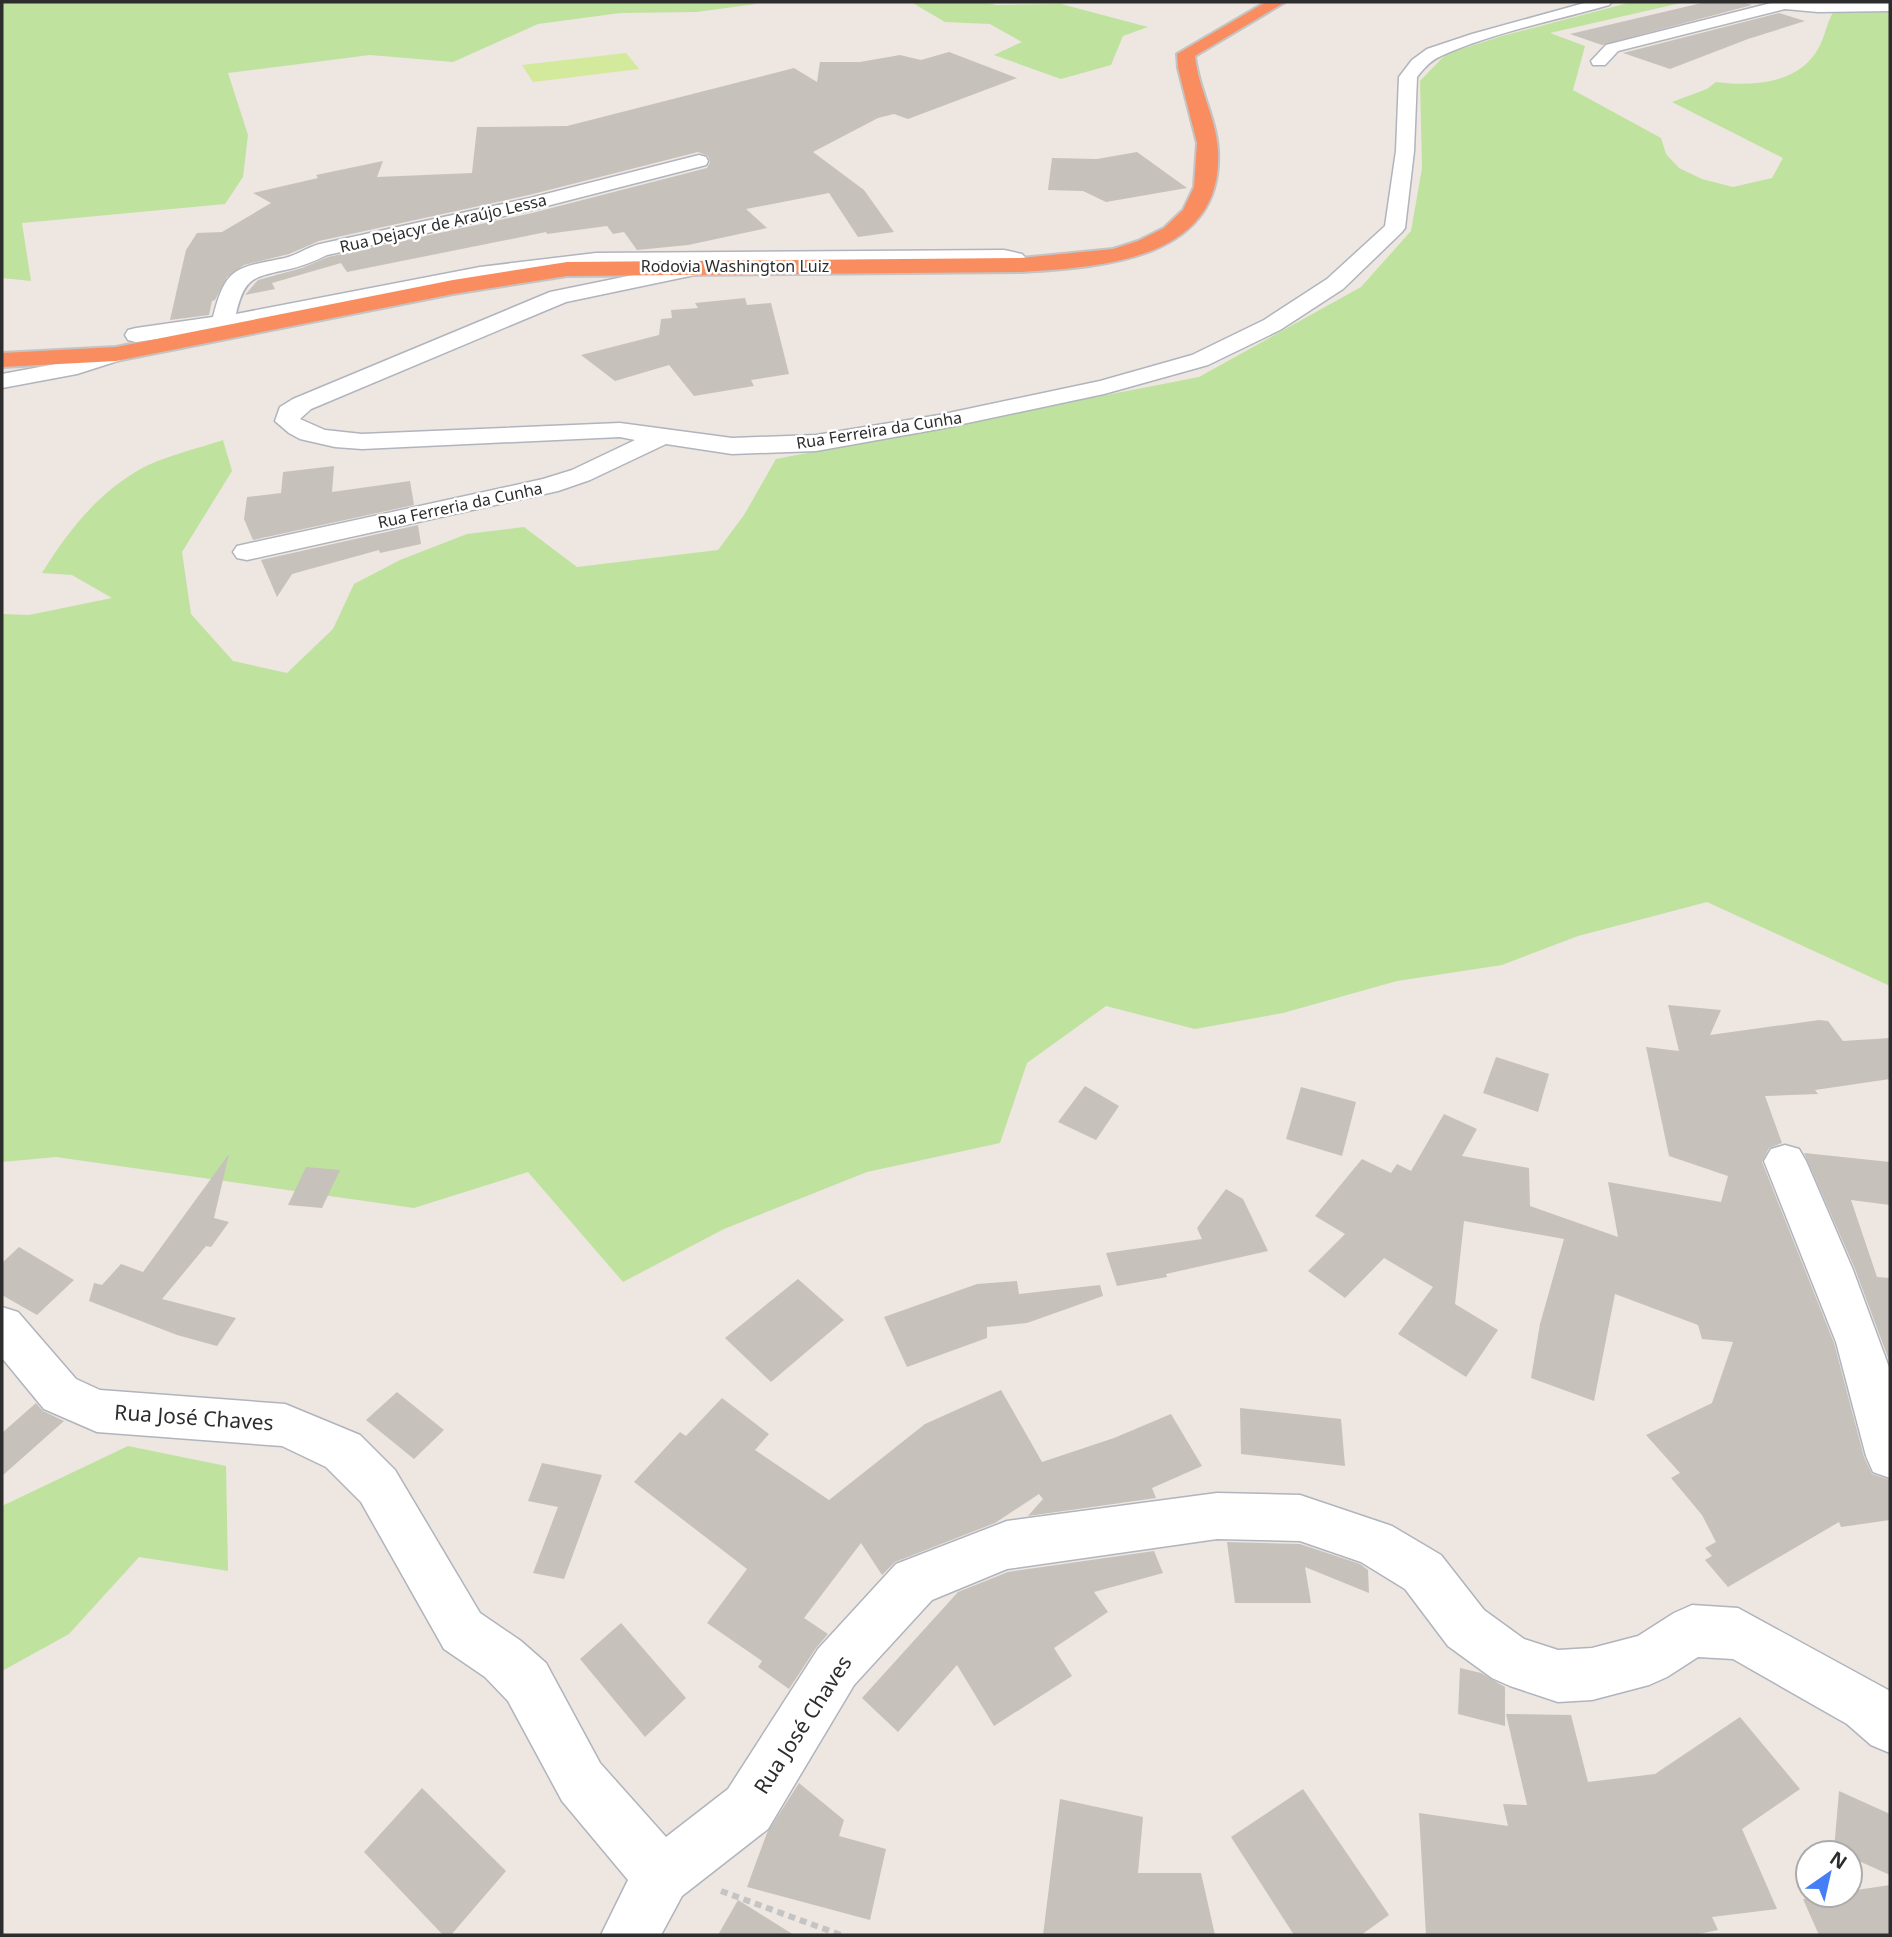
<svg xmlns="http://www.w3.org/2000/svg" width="1892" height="1937" font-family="'Noto Sans',sans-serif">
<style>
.green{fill:#bfe29f}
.pitch{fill:#d3e99b}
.building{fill:#c7c1bb}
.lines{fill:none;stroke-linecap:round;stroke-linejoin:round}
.minor-casing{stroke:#b0b4bd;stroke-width:3}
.highway-casing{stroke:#c4c4c4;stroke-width:4}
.path{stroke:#c4c4c4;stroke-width:6;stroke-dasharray:7 5;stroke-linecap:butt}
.minor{fill:#fff;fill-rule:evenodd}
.highway{fill:#f98d60;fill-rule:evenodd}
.labels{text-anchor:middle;stroke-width:5;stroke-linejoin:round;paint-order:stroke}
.far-street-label{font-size:16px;fill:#2d2d2d;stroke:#fff}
.near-street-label{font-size:21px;fill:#2d2d2d;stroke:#fff}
</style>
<rect width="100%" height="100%" fill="#eee6e0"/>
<g class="green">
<polygon points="2,2 755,2 756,4 696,12 620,13 538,24 453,62 370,55 228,73 248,135 243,177 225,204 22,223 31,281 2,278"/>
<polygon points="911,2 984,2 996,5 1061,4 1148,27 1123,36 1111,65 1061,79 994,55 1022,42 990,24 945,22"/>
<path d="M1632 2H1685L1550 33 1585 46 1573 90 1661 138 1666 154 1679 168 1702 179 1733 187 1772 178 1783 158 1672 102 1707 89 1716 82C1754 87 1803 84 1821 43 1827 30 1827 20 1836 8H1890V986L1707 902 1578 936 1502 965 1397 981 1283 1013 1195 1029 1106 1006 1027 1063 1000 1143 867 1172 724 1229 623 1282 528 1172 414 1208 56 1157 2 1162V614L29 615 112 598 72 575 42 573C67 533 95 496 137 471 160 457 197 449 223 440L232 471 182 552 191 614 233 661 287 673 333 629 354 584 400 560 467 534 524 527 577 567 718 550 744 515 776 459 1199 377 1361 287 1411 231 1422 168 1420 81 1446 54 1502 36Z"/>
<polygon points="128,1446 226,1466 228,1571 139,1557 69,1634 2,1671 2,1506"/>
</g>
<polygon class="pitch" points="626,53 639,69 533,82 522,65"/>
<g class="building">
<polygon points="1706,2 1742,2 1752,5 1602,45 1570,34"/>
<polygon points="1779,13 1805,21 1748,39 1670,69 1623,53"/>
<polygon points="949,52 1017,78 908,119 894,114 878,118 813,152 864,190 894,232 858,237 829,193 746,209 767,228 688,245 637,250 624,232 613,234 607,226 547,234 546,232 347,272 341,263 272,283 275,289 245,295 258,280 302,268 328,257 532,213 707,168 710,162 708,156 698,152 529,195 319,241 289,254 244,265 227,277 215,300 212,301 209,315 170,320 186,250 197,233 222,232 271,203 253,193 318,178 316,175 383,161 377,177 472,173 477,127 567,126 794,68 817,82 820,62 860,62 900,55 921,60"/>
<polygon points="1137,152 1187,188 1106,202 1083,191 1048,190 1052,158 1097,159"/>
<polygon points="745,298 747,305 771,303 789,374 751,380 754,386 694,396 669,365 615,381 581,355 659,335 661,319 672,318 671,310 698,308 695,303"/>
<polygon points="334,466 332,492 410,481 414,505 253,540 244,519 247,497 281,493 283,472"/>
<polygon points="418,525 421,544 380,553 379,550 292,574 277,597 261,560"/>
<polygon points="1668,1005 1721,1010 1710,1035 1819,1020 1828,1021 1843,1041 1890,1038 1890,1079 1815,1090 1818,1094 1765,1096 1782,1143 1769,1148 1762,1162 1834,1343 1864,1457 1872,1474 1890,1480 1890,1520 1841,1527 1839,1522 1728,1587 1705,1560 1712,1556 1705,1548 1716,1542 1702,1515 1671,1478 1680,1473 1646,1435 1712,1403 1733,1342 1702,1339 1698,1325 1615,1294 1594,1401 1531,1378 1540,1324 1564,1239 1464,1221 1455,1304 1498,1330 1466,1377 1398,1334 1433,1287 1384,1258 1345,1298 1308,1271 1345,1234 1315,1216 1362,1159 1391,1173 1397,1164 1411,1171 1444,1114 1477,1129 1462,1156 1529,1168 1530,1206 1618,1237 1608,1182 1721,1202 1728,1176 1669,1156 1646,1047 1679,1051"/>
<polygon points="1496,1057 1549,1074 1538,1112 1483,1093"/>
<polygon points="1085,1086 1119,1106 1096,1140 1058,1122"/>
<polygon points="1301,1087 1356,1102 1342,1156 1286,1139"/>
<polygon points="1804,1153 1890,1162 1890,1205 1851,1200 1877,1277 1890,1278 1890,1363 1855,1269"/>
<polygon points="229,1154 214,1218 229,1222 211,1247 206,1246 162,1299 236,1318 217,1346 177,1335 89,1301 94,1283 102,1285 121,1264 143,1272"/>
<polygon points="306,1167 340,1170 322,1208 288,1205"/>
<polygon points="1226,1189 1243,1199 1268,1251 1166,1274 1167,1277 1117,1286 1106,1253 1202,1239 1197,1228"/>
<polygon points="19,1247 74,1280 37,1315 2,1295 2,1263"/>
<polygon points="798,1279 844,1320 771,1382 725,1338"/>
<polygon points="1017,1281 1019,1294 1100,1285 1103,1296 1027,1323 987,1327 987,1338 907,1367 884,1317 977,1284"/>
<polygon points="1001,1390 1042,1462 1114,1438 1171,1414 1202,1466 1152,1488 1156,1498 1028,1516 1043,1499 1039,1494 995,1523 895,1562 882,1575 861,1543 804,1618 828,1634 816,1648 789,1689 758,1667 762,1661 707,1623 747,1569 634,1482 680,1432 686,1436 722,1398 769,1434 755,1450 829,1500 925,1424"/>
<polygon points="397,1392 444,1430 414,1459 366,1420"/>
<polygon points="36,1403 43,1411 64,1421 2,1476 2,1433"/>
<polygon points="1240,1408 1341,1419 1345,1466 1241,1454"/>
<polygon points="542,1463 602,1475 564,1579 533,1573 558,1507 528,1501"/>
<polygon points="1227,1542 1300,1544 1360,1564 1368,1570 1369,1593 1305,1567 1311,1603 1235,1603"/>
<polygon points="1154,1551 1163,1573 1094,1592 1108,1612 1054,1648 1072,1676 994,1726 957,1665 898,1732 862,1698 958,1592 1008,1572"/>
<polygon points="621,1623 686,1698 645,1737 580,1659"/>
<polygon points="1460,1668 1481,1673 1505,1687 1505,1726 1458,1714"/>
<polygon points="1506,1714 1571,1715 1588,1782 1655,1774 1740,1717 1800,1789 1742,1829 1777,1909 1712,1917 1718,1930 1694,1935 1426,1935 1419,1813 1508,1826 1503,1804 1527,1805"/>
<polygon points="799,1783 844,1820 839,1836 886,1849 870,1920 747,1887 767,1833"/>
<polygon points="422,1788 506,1871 451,1935 443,1935 364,1852"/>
<polygon points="1303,1789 1389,1915 1361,1935 1294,1935 1231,1837"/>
<polygon points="1839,1791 1890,1814 1890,1875 1850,1857 1850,1853 1834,1850"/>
<polygon points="1060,1799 1143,1817 1138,1873 1201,1873 1215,1935 1043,1935"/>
<polygon points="1890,1885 1890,1935 1819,1935 1803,1899 1850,1895 1850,1891"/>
<polygon points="738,1900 794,1935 718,1935"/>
</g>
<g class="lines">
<defs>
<g id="minor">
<path d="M1588 2H1612L1609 5C1554 21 1493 32 1441 56 1431 60 1423 69 1417 77L1414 151 1405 228 1402 232 1343 289 1280 330 1208 365 1104 394 939 429 816 451 732 454 666 444 590 480 558 491 247 560 237 558 233 552 237 546 543 479 572 470 635 440 620 437 362 449 335 447 300 439 289 433 275 421 280 407 293 399 550 292 682 265H596L519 274 223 330 136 342 128 340 125 335 128 330 136 328 213 317C226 265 237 268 285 258 297 255 308 247 320 244L530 198 699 155 706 157 708 161 706 165 531 210 327 255C313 262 300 267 285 270 252 277 244 279 236 314L480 267 596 253 1004 250 1022 254 1032 265 1028 269 1021 271 1004 262 719 264 717 271 709 272 566 302 311 409 300 419 325 430 362 434 620 423 732 438 816 435 939 415 1100 381 1192 355 1264 320 1327 279 1385 226 1396 151 1399 77 1412 60 1427 49 1472 34Z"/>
<polygon points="1775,2 1890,2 1890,11 1818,12 1785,9 1618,51 1605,65 1593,65 1591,61 1606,45"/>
<polygon points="116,347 124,349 128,354 124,359 77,374 2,388 2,374 72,361"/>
<polygon points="1785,1145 1799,1149 1806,1161 1853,1270 1890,1370 1890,1478 1873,1472 1866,1456 1836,1342 1764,1161 1771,1149"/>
<polygon points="2,1307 18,1312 76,1379 100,1390 285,1404 360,1435 395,1470 480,1613 521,1641 546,1663 600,1763 666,1837 728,1789 818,1649 896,1564 1007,1521 1217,1493 1300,1495 1392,1526 1441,1555 1484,1610 1524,1639 1558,1650 1592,1648 1638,1636 1674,1613 1692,1605 1738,1608 1890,1691 1890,1753 1871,1745 1847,1724 1733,1659 1698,1657 1667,1677 1649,1685 1592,1700 1558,1702 1510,1686 1492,1678 1448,1646 1405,1589 1361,1562 1300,1541 1217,1539 1007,1569 932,1600 854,1685 768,1829 682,1896 661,1935 601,1935 628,1880 562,1801 508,1701 485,1677 444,1649 361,1502 326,1467 282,1446 97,1432 44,1409 2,1358"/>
</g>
<path id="highway" d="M1266 2H1285L1195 56C1198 88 1216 117 1218 150 1224 260 1102 267 1021 272L567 276 453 294 116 361 2 367V353L116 347 453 280 567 262 1021 258 1113 249 1138 241 1164 228 1183 210 1194 187 1197 143 1178 68 1177 54Z"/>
</defs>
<use href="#minor" class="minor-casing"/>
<use href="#highway" class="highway-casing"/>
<polyline class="path" points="721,1891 841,1935"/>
<use href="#minor" class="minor"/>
<use href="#highway" class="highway"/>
</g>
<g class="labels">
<g class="far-street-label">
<text transform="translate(443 223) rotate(-13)" y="6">Rua Dejacyr de Araújo Lessa</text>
<text x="735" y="272">Rodovia Washington Luiz</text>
<text transform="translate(879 430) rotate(-9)" y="6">Rua Ferreira da Cunha</text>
<text transform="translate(460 505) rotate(-12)" y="6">Rua Ferreria da Cunha</text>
</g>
<g class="near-street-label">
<text transform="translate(194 1418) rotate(4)" y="7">Rua José Chaves</text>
<text transform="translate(803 1725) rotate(-57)" y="7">Rua José Chaves</text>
</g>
</g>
<rect width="1892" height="1937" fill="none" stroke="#2d2d2d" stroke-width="7"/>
<g transform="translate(1829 1874) rotate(34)"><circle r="33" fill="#ffffff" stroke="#ababab" stroke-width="2"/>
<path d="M0-5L12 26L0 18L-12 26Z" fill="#467ff5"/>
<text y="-10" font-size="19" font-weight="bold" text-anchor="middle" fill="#2d2d2d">N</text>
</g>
</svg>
